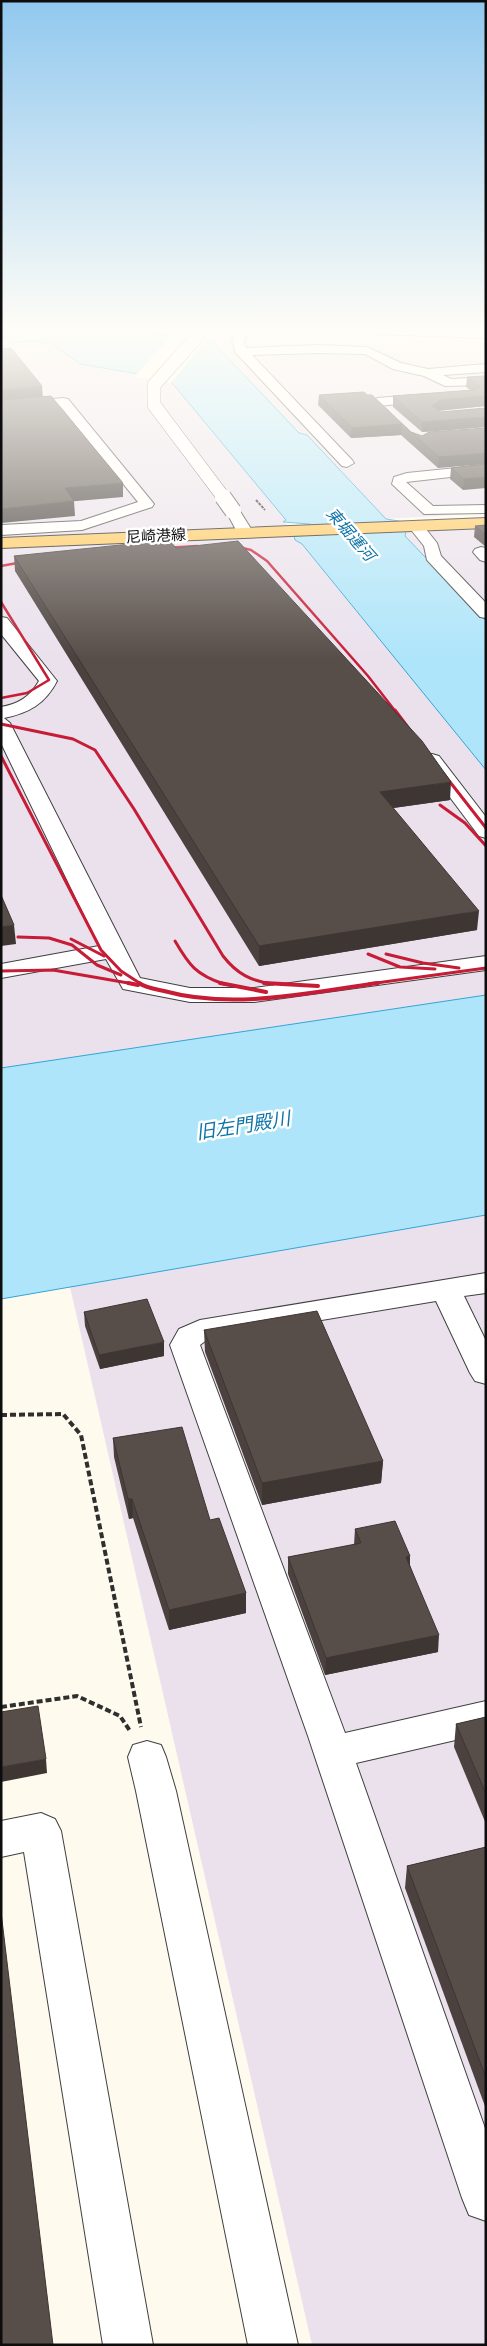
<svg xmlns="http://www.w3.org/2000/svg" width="487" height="2346" font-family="'Zilla Slab','Noto Sans JP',serif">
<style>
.industrial{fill:#eae1ed}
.water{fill:#afe5fa;stroke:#31a4d6}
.pier{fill:#fffaee}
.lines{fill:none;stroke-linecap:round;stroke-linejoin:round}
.minor-casing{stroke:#404040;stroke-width:2}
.major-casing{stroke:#1e1e1e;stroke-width:2}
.path-far1{stroke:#2f2f2f;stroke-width:2;stroke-dasharray:3 1;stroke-linecap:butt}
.path{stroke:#2f2f2f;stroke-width:4;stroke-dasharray:6 3;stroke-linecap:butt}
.minor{fill:#fff;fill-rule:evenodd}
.major{fill:#ffc85e;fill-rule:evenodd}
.rail-far2{stroke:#c71c35;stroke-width:2.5}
.rail-far1{stroke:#c71c35;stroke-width:3}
.rail{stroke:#c71c35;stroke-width:4}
.minor-bridge-far1-casing{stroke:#404040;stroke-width:14;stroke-linecap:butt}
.minor-bridge-casing{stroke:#404040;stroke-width:18;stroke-linecap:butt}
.minor-bridge-far1{stroke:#fff;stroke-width:13}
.minor-bridge{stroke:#fff;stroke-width:16}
.wall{fill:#4b423f}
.shaded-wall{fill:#3d3633}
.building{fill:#574d49;stroke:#3d3633}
.labels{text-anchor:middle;stroke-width:5;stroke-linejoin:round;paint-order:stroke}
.far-street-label{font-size:15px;fill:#0d0d0d;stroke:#fff}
.far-water-label{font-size:16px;font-style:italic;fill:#0e74a8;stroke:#fff}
.water-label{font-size:19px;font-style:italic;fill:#0e74a8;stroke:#fff}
</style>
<rect width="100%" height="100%" fill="#fffaee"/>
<g class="industrial">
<polygon points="216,331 486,338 486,513 386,519 307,435 299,433 212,341"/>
<polygon points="33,341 52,344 73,361 85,366 167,379 173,384 286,520 284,523 287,524 295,540 302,544 486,770 486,995 1,1068 1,344"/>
<polygon points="486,528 486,621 405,536 406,531"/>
<polygon points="486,1215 486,2345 312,2345 70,1287"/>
</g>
<g class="water">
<polygon points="1,331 132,331 212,341 299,433 307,435 386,519 399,521 406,531 405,536 486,621 486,770 302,544 295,540 294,536 314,535 310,524 283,522 286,520 173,384 167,379 80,364 52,344 33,341 11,343 8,339 1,337"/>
<polygon points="486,995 486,1215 1,1299 1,1068"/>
</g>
<polygon class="pier" points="174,333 208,338 170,384 163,380 134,377"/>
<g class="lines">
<defs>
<g id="minor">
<polygon points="237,331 249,331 244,341 246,348 317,345 367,347 401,363 428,369 486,364 486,372 443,375 451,379 486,377 486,385 445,386 424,376 393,369 365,354 317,353 252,355 352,460 354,463 347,467 342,466 236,353 232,341"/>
<polygon points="370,331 486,332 486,338 376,334"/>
<polygon points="429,394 435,398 434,401 377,406 371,402 377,398"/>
<polygon points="63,398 68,399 154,504 152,507 82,530 1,535 1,525 81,521 138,502 60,406 1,412 1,404"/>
<polygon points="486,465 486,473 406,482 433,506 486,505 486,513 424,514 392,484 394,477 407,473"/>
<polygon points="233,507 238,508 253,532 250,535 240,535 237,532 226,511"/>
<polygon points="416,521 421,523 437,543 441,556 486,603 486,618 480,617 427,560 424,546 408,526"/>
<polygon points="481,547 486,548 486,562 480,560 473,552 475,549"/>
<path d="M1 617 7 618 57 681C45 704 29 713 4 718L10 723 140 978 190 988H254L486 956V970L254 1002H190L123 989 106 959 1 978V964L99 946 1 743V707C18 704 30 697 39 681L1 634Z"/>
<polygon points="432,754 439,756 486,817 486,838 479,836 422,760 425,756"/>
<polygon points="486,1273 486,1293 464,1296 486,1341 486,1384 475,1381 470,1373 436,1301 208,1339 200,1345 345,1733 486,1701 486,1733 356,1763 486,2131 486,2221 469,2215 462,2198 308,1736 170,1345 179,1329 200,1320"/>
<polygon points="147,1741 161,1745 166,1757 176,1791 298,2345 248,2345 136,1791 128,1757 133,1745"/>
<polygon points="41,1813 55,1819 61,1831 153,2345 103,2345 24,1852 1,1857 1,1821"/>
</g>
<polygon id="major" points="486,518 486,528 1,548 1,538"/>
</defs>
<use href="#minor" class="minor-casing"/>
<use href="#major" class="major-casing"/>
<polyline class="path-far1" points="256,500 265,510"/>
<g class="path">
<polyline points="1,1415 63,1414 81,1435 141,1727"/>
<polyline points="1,1707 77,1696 120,1716 130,1731"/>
</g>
<use href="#minor" class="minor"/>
<use href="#major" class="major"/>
<g class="rail-far2">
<polyline points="230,545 251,550 267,561 368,676 396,712"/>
<polyline points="163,548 197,546"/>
<polyline points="1,566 28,561"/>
<polyline points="1,602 49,680 27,693 1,698"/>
</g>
<g class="rail-far1">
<polyline points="395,710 413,734"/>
<path d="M1 724 73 739 95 750 134 809 223 956C237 974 251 981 273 984"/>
<polyline points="1,756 101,950 121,971 141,984"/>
<polyline points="443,773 486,828"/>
<polyline points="440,805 465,823 486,846"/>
<polyline points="18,937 49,938 72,945 97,965 121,975"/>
<polyline points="71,939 104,956"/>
<path d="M175 941C189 965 196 975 224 984"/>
<polyline points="368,954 400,967 435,969"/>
<polyline points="386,954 423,963 459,968"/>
<polyline points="1,971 53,970 134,984"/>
<polyline points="369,984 486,968"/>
</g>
<g class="rail">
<polyline points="128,983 138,985"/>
<path d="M139 983C146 988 156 989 164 991 233 1010 308 993 378 983"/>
<polyline points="220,983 266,992"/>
<polyline points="264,983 318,986"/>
</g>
<defs>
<polyline id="minor-bridge-far1" points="202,331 154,385 154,405 224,498"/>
<polyline id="minor-bridge" points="223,497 233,511"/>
</defs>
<use href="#minor-bridge-far1" class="minor-bridge-far1-casing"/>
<use href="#minor-bridge" class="minor-bridge-casing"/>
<use href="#minor-bridge-far1" class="minor-bridge-far1"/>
<use href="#minor-bridge" class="minor-bridge"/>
</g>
<g class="wall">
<polygon points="486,376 486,406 439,411 441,412 486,408 486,427 422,432 393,407 393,396 470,390 466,387 467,377"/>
<polygon points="364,392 411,432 422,436 486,428 438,468 401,435 351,438 318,405 319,395"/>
<polygon points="486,464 463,490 450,479 451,468"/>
<polygon points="486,525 486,547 474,537 475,526"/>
<polygon points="176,548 450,800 393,808 477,930 259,966 15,571 14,556"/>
<polygon points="84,1312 164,1356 100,1369 85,1326"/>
<polygon points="204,1330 383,1461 381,1483 262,1505 205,1352"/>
<polygon points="113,1438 210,1520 246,1593 246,1613 169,1630 133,1518 129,1519 114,1457"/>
<polygon points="355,1529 410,1556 410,1565 438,1652 325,1675 288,1574 288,1557 354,1545"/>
<polygon points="486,1717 486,1824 454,1747 456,1724"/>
<polygon points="486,1847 486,2109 405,1888 407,1866"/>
</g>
<g class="shaded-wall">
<polygon points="42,386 43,398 1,402 1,390"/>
<polygon points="486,396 486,406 440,410 431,417 432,406 440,400"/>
<polygon points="486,417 486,427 422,432 422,422"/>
<polygon points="402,424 401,435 351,438 352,428"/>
<polygon points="486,453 486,464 438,468 439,457"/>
<polygon points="486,477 486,488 463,490 464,479"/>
<polygon points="123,483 123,497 65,502 65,488"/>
<polygon points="74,501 75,516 1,523 1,509"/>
<polygon points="451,782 450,800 379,810 380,792"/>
<polygon points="479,911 477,930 259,966 259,946"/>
<polygon points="14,925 16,944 1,946 1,927"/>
<polygon points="164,1342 164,1356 100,1369 99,1355"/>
<polygon points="383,1461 381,1483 262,1505 262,1483"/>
<polygon points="128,1499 132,1499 133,1518 129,1519"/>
<polygon points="410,1556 409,1573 406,1557"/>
<polygon points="246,1593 246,1613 169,1630 169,1610"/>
<polygon points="439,1635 438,1652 325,1675 326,1658"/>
<polygon points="46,1759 47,1773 1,1782 1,1767"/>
</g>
<g class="building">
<polygon points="11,348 42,386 1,390 1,349"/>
<polygon points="486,376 486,396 440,400 432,406 441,412 486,408 486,417 422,422 393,396 474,390 480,387 467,377"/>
<polygon points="364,392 367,395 372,395 411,432 422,436 429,432 486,428 486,453 439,457 402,424 352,428 319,395"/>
<polygon points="51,396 123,483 65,488 74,501 1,509 1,400"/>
<polygon points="486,464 486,477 464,479 451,468"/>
<polygon points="486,525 486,535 475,526"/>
<polygon points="169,540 176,548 238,541 422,741 451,782 380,792 479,911 259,946 14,556"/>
<polygon points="1,895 14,925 1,927"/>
<polygon points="147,1299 164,1342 99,1355 84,1312"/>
<polygon points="317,1311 383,1461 262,1483 204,1330"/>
<polygon points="182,1427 210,1520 219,1518 246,1593 169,1610 132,1499 128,1499 113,1438"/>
<polygon points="395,1521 410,1556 406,1557 439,1635 326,1658 288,1557 361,1543 355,1529"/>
<polygon points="38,1706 46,1759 1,1767 1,1712"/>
<polygon points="486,1717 486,1794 456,1724"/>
<polygon points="486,1847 486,2078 407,1866"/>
<polygon points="1,1912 53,2345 1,2345"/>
</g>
<linearGradient id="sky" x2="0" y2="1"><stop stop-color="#91c8ef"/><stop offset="0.5" stop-color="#fffdf7"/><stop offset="1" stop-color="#fffdf7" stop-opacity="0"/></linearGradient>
<rect width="487" height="659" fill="url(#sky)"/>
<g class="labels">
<g class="far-street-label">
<text transform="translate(156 536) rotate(-3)" y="5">尼崎港線</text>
</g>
<g class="far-water-label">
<text transform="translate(351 534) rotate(49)" y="6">東堀運河</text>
</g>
<g class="water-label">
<text transform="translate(243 1125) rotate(-9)" y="7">旧左門殿川</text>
</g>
</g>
<rect width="487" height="2346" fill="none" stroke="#0d0d0d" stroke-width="5"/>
</svg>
